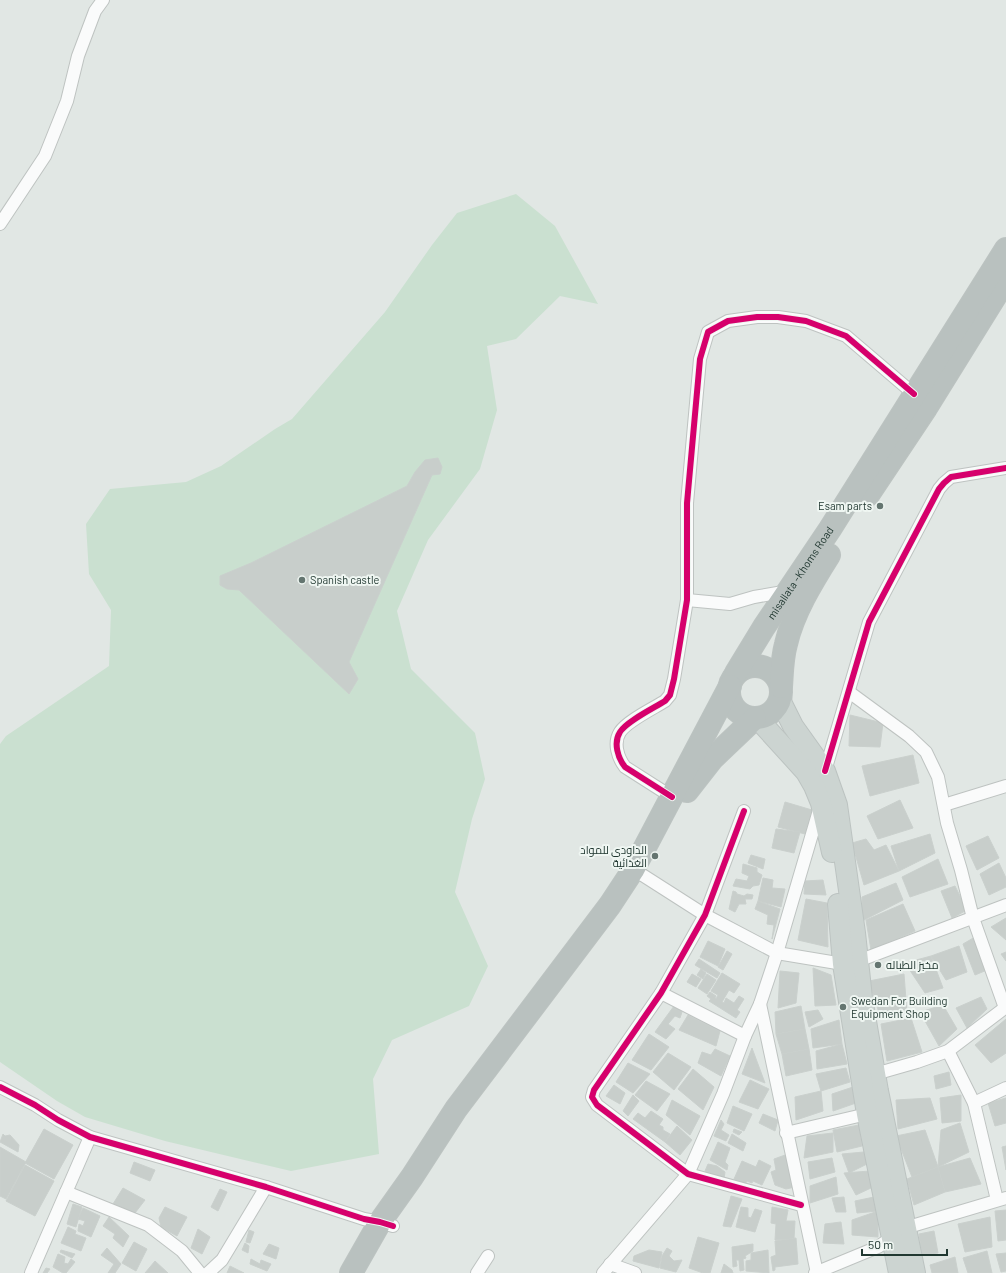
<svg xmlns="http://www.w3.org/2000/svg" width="1006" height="1273" font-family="Barlow,Cairo,sans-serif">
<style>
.green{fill:#cae0d0}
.building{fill:#c8cecb;stroke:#cad0cd}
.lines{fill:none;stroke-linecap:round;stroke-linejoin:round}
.street-casing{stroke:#bec3c1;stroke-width:14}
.primary-casing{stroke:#bcc3c1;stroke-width:22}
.highway-casing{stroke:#bcc3c1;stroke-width:24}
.street{stroke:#fafbfb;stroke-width:12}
.primary{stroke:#ccd4d1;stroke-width:20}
.highway{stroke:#b9c1bf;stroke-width:22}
.cycleway-casing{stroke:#eff6f2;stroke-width:8}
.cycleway{stroke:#d6006c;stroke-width:6}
.poi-dot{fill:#647570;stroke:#eff6f2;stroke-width:1.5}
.labels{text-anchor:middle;stroke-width:4;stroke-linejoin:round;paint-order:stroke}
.poi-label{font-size:11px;fill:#213831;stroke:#eff6f2;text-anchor:start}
.street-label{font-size:11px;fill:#213831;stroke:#eff6f2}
</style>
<rect width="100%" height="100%" fill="#e1e7e4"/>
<polygon class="green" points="516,194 555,226 598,304 560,296 516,339 487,346 497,410 480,469 428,540 397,611 411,669 475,733 485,779 472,819 455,892 488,966 469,1006 392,1040 373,1079 379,1154 291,1171 165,1141 85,1117 57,1101 0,1062 0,744 6,736 109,666 111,610 89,574 86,524 110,489 186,482 221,466 275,429 292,419 385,312 432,245 457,213"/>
<g class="building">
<polygon points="438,458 442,467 440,474 432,475 349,662 358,679 349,694 239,590 227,589 220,585 220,576 251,563 407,486 415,472 425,460"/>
<polygon points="850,715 883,723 880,747 849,746"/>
<polygon points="913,755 919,783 870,796 862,766"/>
<polygon points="900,800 913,828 878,839 867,816"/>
<polygon points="785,802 812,810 805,834 778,827"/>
<polygon points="776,829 800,832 794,853 772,848"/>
<polygon points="930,834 935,853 899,871 891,846"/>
<polygon points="988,836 999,858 977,870 966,846"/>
<polygon points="866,839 874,850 886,845 899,871 864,885 852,843"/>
<polygon points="751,855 765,859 763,869 748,863"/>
<polygon points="938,859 948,884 910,897 902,877"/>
<polygon points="999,863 1006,878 1006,887 989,895 980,874"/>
<polygon points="743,864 757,868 757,872 762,875 759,885 753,886 750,889 733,886 736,879 747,881 749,876 742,873"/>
<polygon points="763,878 773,880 772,888 785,889 781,907 758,901"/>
<polygon points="823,880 826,895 804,894 805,881"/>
<polygon points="896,883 903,900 862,921 862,897"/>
<polygon points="955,886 967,910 952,918 941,891"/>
<polygon points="733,891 736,892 737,894 744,896 747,894 753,895 752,899 745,899 746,904 739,904 735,912 729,909"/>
<polygon points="806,899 827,903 828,947 798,940"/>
<polygon points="758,901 780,909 772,939 774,925 767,924 768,915 755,909"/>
<polygon points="903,904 915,931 871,950 866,920"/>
<polygon points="1006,918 1006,940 991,927"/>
<polygon points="975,937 987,970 975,975 963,944"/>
<polygon points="708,941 725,949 718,966 700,957"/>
<polygon points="959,946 967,972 946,980 931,956"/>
<polygon points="727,951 732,954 723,970 718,967"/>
<polygon points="1006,952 1006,961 1001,954"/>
<polygon points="931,956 943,988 925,993 905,963"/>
<polygon points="699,959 720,973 717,978 695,965"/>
<polygon points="813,968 831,975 836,1005 815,1006"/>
<polygon points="701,969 706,973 703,979 697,975"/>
<polygon points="780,971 799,973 796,1003 778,1008"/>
<polygon points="722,973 740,984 734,993 729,990 722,1002 724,1003 726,998 734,1003 739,996 744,999 737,1010 740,1012 736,1018 709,1001 711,999 707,996 710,992 716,996 715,998 716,999 718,995 711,991"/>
<polygon points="692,974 701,979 696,987 687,982"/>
<polygon points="707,974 716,980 707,994 698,988"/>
<polygon points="904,974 907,1013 879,1013 869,981"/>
<polygon points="981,997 987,1009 967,1028 956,1008"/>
<polygon points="943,1005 957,1029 939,1046 920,1012"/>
<polygon points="674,1006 682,1012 680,1018 675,1016 668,1024 675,1029 666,1039 655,1032"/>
<polygon points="801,1006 805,1029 776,1034 775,1012"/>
<polygon points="818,1010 823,1019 809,1027 805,1012"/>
<polygon points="688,1015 720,1031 716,1046 679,1030"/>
<polygon points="911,1018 922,1052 887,1061 881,1024"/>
<polygon points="1006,1019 1006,1053 991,1063 975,1045"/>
<polygon points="839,1020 842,1044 813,1048 811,1029"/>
<polygon points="805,1029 809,1049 782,1054 776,1034"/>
<polygon points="649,1034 669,1047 651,1070 632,1060"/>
<polygon points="842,1044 847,1064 817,1069 816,1051"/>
<polygon points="752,1048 765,1083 742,1074"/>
<polygon points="715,1049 730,1056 721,1076 698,1063 702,1052 711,1055"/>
<polygon points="809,1049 812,1070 786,1076 782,1054"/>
<polygon points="668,1053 691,1067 674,1090 653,1072"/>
<polygon points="628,1063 650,1074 633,1093 616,1082"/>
<polygon points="846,1068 850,1082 821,1091 816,1074"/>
<polygon points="693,1069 714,1087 703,1110 678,1089"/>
<polygon points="949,1072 951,1085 936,1089 934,1076"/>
<polygon points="750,1080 769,1089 758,1109 739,1102"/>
<polygon points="646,1081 670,1094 657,1111 635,1095"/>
<polygon points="614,1085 625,1093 620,1104 606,1096"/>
<polygon points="853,1087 856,1103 833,1111 832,1094"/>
<polygon points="821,1091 823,1111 796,1120 795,1097"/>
<polygon points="633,1095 639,1101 628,1116 623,1111"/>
<polygon points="961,1095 961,1121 942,1123 940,1098"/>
<polygon points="930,1098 937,1119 898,1129 896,1100"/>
<polygon points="1006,1098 1006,1123 995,1126 988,1103"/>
<polygon points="672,1100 700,1116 690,1135 666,1115"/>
<polygon points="733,1106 752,1114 744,1131 727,1123"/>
<polygon points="651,1111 663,1119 659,1125 663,1127 663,1130 670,1134 665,1142 633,1119 638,1113 645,1118"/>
<polygon points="763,1114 778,1120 775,1131 759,1123"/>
<polygon points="721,1120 724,1124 721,1130 729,1135 726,1141 714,1136"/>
<polygon points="960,1123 969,1152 938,1167 941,1130"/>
<polygon points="859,1125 862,1146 837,1152 833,1130"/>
<polygon points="677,1126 692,1140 680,1155 665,1142"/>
<polygon points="44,1129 73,1145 54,1179 25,1163"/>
<polygon points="734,1129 742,1132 739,1135 733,1132"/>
<polygon points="925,1130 938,1167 912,1177 896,1136"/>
<polygon points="833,1133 833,1152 804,1158 807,1136"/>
<polygon points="3,1134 5,1136 10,1135 19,1145 18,1152 0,1142"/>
<polygon points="732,1134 746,1143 743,1151 728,1143"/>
<polygon points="718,1142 730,1148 725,1162 728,1165 727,1170 710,1160"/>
<polygon points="1006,1146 1006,1170 1002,1147"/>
<polygon points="0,1147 26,1162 6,1199 0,1196"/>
<polygon points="864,1152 867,1164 849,1173 842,1154"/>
<polygon points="788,1154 795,1187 786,1189 775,1185 771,1172 776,1170 774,1159"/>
<polygon points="832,1158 835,1172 810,1179 808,1162"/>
<polygon points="970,1158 981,1184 945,1192 938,1167"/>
<polygon points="759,1160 771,1166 762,1185 753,1181 752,1183 747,1181 745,1184 734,1179 742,1161 756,1167"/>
<polygon points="134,1162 155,1170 150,1181 130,1173"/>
<polygon points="708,1164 717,1166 725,1172 724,1179 705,1171"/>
<polygon points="25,1165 54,1181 35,1216 6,1201"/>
<polygon points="938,1167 945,1192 914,1205 907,1179"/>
<polygon points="870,1171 873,1187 856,1195 844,1173"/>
<polygon points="836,1177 838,1194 810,1203 810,1186"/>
<polygon points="123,1188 145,1200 135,1213 113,1204"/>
<polygon points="220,1189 227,1192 218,1211 211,1207"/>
<polygon points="731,1196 742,1199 731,1227 723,1226"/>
<polygon points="844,1197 846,1212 836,1212 832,1198"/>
<polygon points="874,1197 878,1211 857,1213 855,1201"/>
<polygon points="73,1204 82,1207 76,1227 67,1224"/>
<polygon points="165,1207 187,1217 177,1236 161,1227 159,1218"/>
<polygon points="741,1207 748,1208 748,1217 751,1218 755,1209 762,1211 755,1232 736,1227"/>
<polygon points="772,1207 788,1210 786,1221 795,1221 794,1239 775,1240 776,1224 771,1223"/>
<polygon points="83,1208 100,1216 91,1237 78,1231 79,1224 83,1226 85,1221 78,1219"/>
<polygon points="1006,1210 1006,1240 998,1241 995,1211"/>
<polygon points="878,1211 878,1237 852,1235 852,1220"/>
<polygon points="109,1217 129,1236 123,1247 113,1238 115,1234 103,1226"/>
<polygon points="990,1217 992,1247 965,1252 958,1224"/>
<polygon points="841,1222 844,1244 823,1243 825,1224"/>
<polygon points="68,1227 76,1231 75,1234 86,1238 81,1251 61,1243"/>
<polygon points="198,1229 210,1237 202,1254 191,1248"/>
<polygon points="249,1230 254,1232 250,1243 246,1242"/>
<polygon points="934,1231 938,1253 922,1255 919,1234"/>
<polygon points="698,1237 719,1243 710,1273 703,1273 689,1268"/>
<polygon points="796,1238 798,1264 775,1267 775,1270 773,1271 771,1257 776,1255 775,1241"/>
<polygon points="134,1242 147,1249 136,1271 122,1263"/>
<polygon points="245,1243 249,1246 248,1253 242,1250"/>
<polygon points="269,1244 279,1248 276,1259 263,1254"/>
<polygon points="753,1244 753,1251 745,1256 746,1258 743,1259 744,1270 740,1271 739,1260 736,1260 737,1266 733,1267 732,1247"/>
<polygon points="107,1248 121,1264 115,1273 108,1273 114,1264 101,1255"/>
<polygon points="667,1248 672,1251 669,1256 674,1261 682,1260 676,1272 660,1268 662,1256"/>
<polygon points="61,1250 75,1254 72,1258 60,1252"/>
<polygon points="649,1250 662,1252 659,1268 633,1261 634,1256"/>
<polygon points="768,1250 769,1273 746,1271 746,1261 751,1260 751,1253"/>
<polygon points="987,1251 992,1273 968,1273 963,1258"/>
<polygon points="1006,1253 1006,1271 1001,1272 996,1254"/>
<polygon points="58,1254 65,1257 64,1263 68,1264 71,1259 75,1262 66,1273 63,1273 53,1267"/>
<polygon points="955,1257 958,1273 932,1273 930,1265"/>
<polygon points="251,1259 260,1264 261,1260 271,1264 267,1271 250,1264"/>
<polygon points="155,1261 168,1273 145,1273"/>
<polygon points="724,1264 732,1270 733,1273 721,1273"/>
<polygon points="230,1266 244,1273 227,1273"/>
<polygon points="46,1268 50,1269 47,1273 43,1273"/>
</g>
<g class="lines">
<defs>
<g id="street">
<polyline points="0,224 45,156 67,101 78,56 95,11 103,0"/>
<polyline points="687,600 730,604 754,597 789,591"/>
<polyline points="849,692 909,736 926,752 938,777 947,823 961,870 973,918 1005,1008"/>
<polyline points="825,771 869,622 939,489 944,483 951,477 1006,468"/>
<path d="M672 797 625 767C618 758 613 743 620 732 627 721 654 708 665 701L670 695 674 679 687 600V503L700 359 708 332 728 321 757 317H778L806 321 846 336 914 394"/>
<polyline points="944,805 1006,786"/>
<polyline points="744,811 705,915 661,993 594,1090 592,1097 597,1105 688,1174 801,1205"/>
<polyline points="633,870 644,876 705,915 777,953 843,964"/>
<polyline points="858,961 1006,905"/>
<polyline points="661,993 745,1036"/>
<polyline points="760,1004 817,1273"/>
<polyline points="948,1051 974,1103 997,1200"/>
<polyline points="875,1074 917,1062 948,1051 1006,1007"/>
<polyline points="0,1087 35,1105 58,1120 90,1137 266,1187 364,1219 380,1222 393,1226"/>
<polyline points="974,1103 1006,1088"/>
<polyline points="786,1133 867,1114"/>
<polyline points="66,1192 148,1225 182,1251 200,1273"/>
<polyline points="610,1264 635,1273"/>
<polyline points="31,1273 90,1137"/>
<polyline points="208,1273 222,1260 266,1187"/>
<polyline points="477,1273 488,1256"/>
<polyline points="603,1273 688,1174 723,1094 745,1036 760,1004 777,953 820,807"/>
<polyline points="815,1273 878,1247 905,1228 1006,1198"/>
</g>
<g id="primary">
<polyline points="780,700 793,726 825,771 837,805 855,933 862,998 878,1091 915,1273"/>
<polyline points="757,718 806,772 814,786 821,803 832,852"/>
<polyline points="838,904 843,964 867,1114 899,1273"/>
</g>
<g id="highway">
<polyline points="868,495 926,408 1006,279"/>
<circle cx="755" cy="692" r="26"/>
<path id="s1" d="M736 673 764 627 830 529 1006 249"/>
<path d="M781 687C782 673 782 658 786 644 793 613 812 582 829 555"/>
<polyline points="687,791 712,759 755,718"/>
<polyline points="351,1273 380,1222 412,1177 456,1109 610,905 633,870 730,686"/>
</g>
</defs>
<use href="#street" class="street-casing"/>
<use href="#primary" class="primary-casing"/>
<use href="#highway" class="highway-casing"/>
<use href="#street" class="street"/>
<use href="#primary" class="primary"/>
<use href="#highway" class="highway"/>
<defs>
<g id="cycleway">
<polyline points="825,771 869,622 939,489 944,483 951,477 1006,468"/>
<path d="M672 797 625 767C618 758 613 743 620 732 627 721 654 708 665 701L670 695 674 679 687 600V503L700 359 708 332 728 321 757 317H778L806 321 846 336 914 394"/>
<polyline points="744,811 705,915 661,993 594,1090 592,1097 597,1105 688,1174 801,1205"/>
<polyline points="0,1087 35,1105 58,1120 90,1137 266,1187 364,1219 380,1222 393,1226"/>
</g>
</defs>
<use href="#cycleway" class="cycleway-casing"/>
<use href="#cycleway" class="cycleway"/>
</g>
<g class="poi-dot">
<circle cx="880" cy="506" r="4"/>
<circle cx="302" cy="580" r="4"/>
<circle cx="655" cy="856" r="4"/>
<circle cx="878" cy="965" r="4"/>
<circle cx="843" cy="1007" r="4"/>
</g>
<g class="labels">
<g class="poi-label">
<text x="872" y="510" text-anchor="end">Esam parts</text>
<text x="310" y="584">Spanish castle</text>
<text x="647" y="854" text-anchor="end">الداودي للمواد<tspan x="647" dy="13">الغذائية</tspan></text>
<text x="886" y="969">مخبز الطباله</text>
<text x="851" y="1005">Swedan For Building<tspan x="851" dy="13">Equipment Shop</tspan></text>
</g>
<g class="street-label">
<text dy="4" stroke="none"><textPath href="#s1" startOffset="119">misallata -Khoms Road</textPath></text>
</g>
</g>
<path d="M862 1249v6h85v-6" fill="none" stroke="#213831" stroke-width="2"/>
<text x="868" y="1249" font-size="12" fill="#213831" stroke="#eff6f2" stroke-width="3" paint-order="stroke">50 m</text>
</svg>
